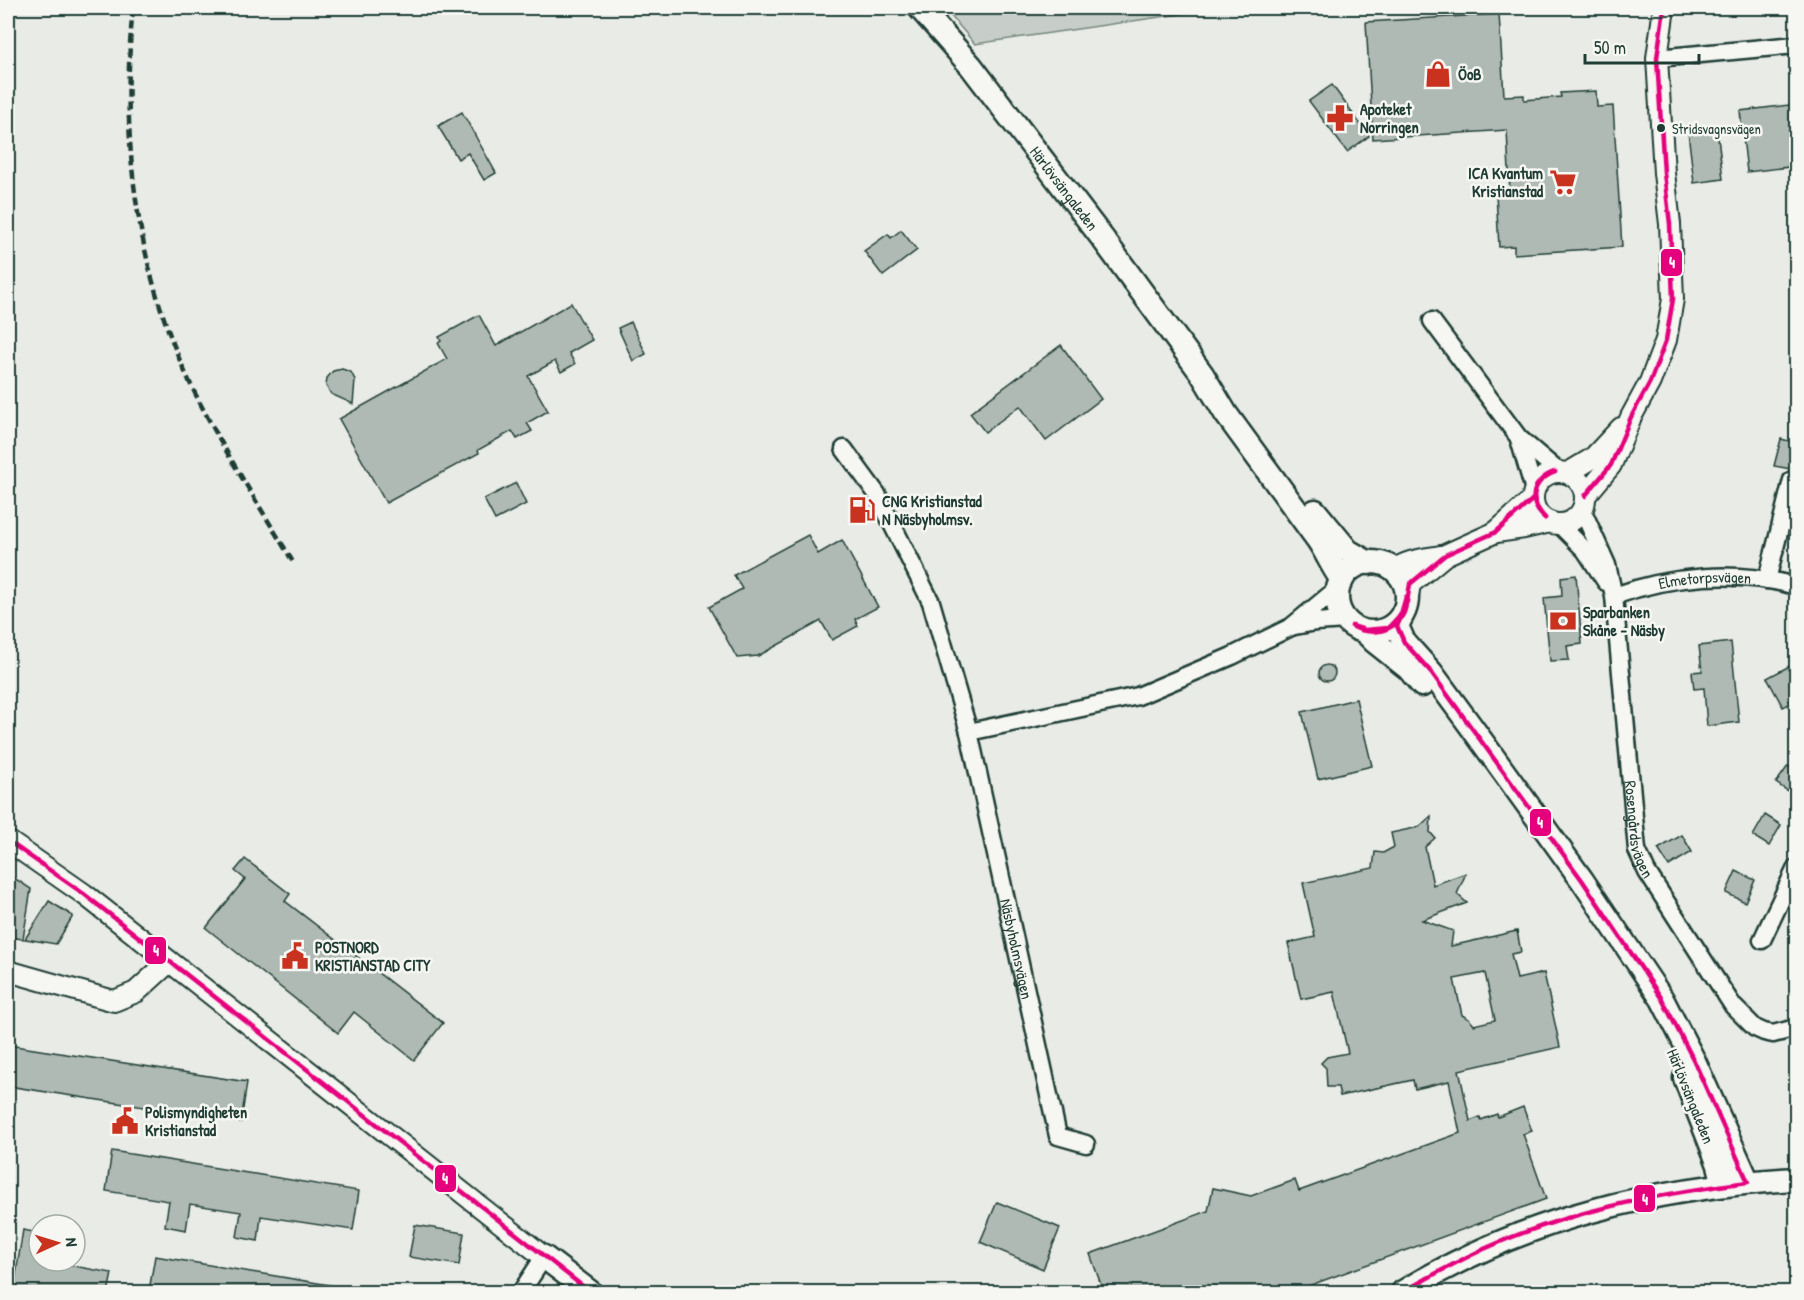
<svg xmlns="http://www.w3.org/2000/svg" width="1804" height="1300" font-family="'Patrick Hand',sans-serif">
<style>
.green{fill:#c7cec9;stroke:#73867e;stroke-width:1.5}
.building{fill:#b0bab5;stroke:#1f3d34;stroke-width:1.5;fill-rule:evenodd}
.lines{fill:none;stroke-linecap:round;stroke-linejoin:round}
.minor-casing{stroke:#1f3d34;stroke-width:21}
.tertiary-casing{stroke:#1f3d34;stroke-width:24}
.secondary-casing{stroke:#1f3d34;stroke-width:27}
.minor{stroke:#f6f6f2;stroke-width:16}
.tertiary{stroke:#f6f6f2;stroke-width:20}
.secondary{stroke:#f6f6f2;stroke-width:22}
.rail{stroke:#1f3d34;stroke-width:4.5;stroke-dasharray:9 4.5;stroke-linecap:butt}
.bus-1-casing{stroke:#f6f6f2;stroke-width:9}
.bus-1{stroke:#e5007d;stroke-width:4.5}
.bus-dot{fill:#1f3d34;stroke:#f6f6f2;stroke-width:2}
.labels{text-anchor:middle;stroke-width:5;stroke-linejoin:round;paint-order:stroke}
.bus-label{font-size:14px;fill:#1f3d34;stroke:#f6f6f2;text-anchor:start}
.poi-label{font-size:16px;font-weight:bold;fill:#1f3d34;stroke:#f6f6f2;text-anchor:start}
.street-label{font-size:16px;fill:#1f3d34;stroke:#f6f6f2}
.line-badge{stroke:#f6f6f2;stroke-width:2}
.badge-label{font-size:16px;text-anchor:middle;font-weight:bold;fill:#fff}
</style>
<rect width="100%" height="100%" fill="#e9ebe7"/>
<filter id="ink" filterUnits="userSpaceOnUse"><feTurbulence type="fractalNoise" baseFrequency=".0167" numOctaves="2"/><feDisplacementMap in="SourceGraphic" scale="12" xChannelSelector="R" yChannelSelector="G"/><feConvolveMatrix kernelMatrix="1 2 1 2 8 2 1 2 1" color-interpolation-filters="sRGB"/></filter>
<g filter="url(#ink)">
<polygon class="green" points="944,8 1222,8 975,44"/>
<g class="building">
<polygon points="1499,14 1504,96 1524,95 1524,100 1561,97 1560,93 1596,91 1597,107 1613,106 1622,247 1514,254 1514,246 1499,247 1496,194 1510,193 1507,130 1373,139 1366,22"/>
<polygon points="1332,85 1369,136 1347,152 1309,101"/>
<polygon points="1797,104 1797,166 1747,172 1740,111"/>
<polygon points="462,112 496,173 484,180 468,153 458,159 438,126"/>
<polygon points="1717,129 1723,179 1694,183 1688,132"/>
<polygon points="901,230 917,250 883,276 864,251 888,234 891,238"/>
<polygon points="571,303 592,340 569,353 575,364 561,372 555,361 528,376 548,411 527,423 532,431 517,439 512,431 478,450 479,453 386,503 339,419 447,359 438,343 441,341 439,337 479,315 496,346"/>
<polygon points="631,322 646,354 633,361 618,328"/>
<polygon points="1061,345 1101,399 1046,441 1020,406 985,432 970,413"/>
<polygon points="342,369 351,372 355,380 353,404 331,394 326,386 327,378 333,371"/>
<polygon points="1781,439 1797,443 1797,470 1774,466"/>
<polygon points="516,483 526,504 495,520 484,499"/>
<polygon points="808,535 818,554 842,540 878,607 855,619 858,626 832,640 821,621 758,656 737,658 709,607 742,589 734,575"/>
<polygon points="1576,575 1582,644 1567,646 1569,660 1550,661 1544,598 1562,596 1561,577"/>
<polygon points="1731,642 1739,722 1707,726 1704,688 1694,689 1692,672 1702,671 1699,646"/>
<polygon points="1797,662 1797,700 1783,707 1767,678"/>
<circle cx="1327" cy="673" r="8"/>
<polygon points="1356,699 1372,766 1318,779 1302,712"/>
<polygon points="1788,766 1797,771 1797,797 1776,783"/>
<polygon points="1765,815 1781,825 1769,846 1753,836"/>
<path d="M1431 816 1430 832 1435 838 1425 847 1433 885 1466 873 1457 894 1467 903 1422 920 1453 931 1451 946 1517 931 1521 952 1511 954 1517 979 1544 973 1560 1047 1459 1070 1470 1121 1480 1117 1481 1120 1497 1114 1498 1117 1523 1107 1532 1131 1523 1134 1546 1199 1289 1293H1104L1090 1254 1208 1211 1213 1188 1251 1196 1295 1180 1299 1191 1460 1133 1449 1081 1415 1089 1413 1080 1340 1096 1338 1087H1327L1326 1068 1321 1063 1327 1057 1348 1053 1334 992 1301 999 1288 943 1315 937 1303 883 1373 868 1375 852 1383 853 1394 847 1391 833 1419 827ZM1485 973 1495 1020 1474 1025 1469 1019 1462 1015 1454 979Z"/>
<polygon points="1682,835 1692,852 1669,866 1658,849"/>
<polygon points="245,859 290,894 285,901 443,1023 414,1060 354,1012 338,1033 206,928 245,879 235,871"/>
<polygon points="1736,871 1755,880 1745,902 1726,893"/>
<polygon points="8,874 31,889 23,939 8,937"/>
<polygon points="49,901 73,916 56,944 25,939"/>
<polygon points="8,1045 247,1082 241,1122 8,1086"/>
<polygon points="112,1151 359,1191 353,1230 261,1216 258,1241 237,1237 241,1212 190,1204 186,1230 165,1226 169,1201 106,1191"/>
<polygon points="997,1202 1060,1228 1043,1269 980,1242"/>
<polygon points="415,1225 464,1233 459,1265 409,1257"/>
<polygon points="23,1230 39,1233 35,1259 112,1273 108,1293 13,1293"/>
<polygon points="155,1256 335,1286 335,1293 159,1293 149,1291"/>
</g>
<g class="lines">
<defs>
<g id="minor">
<polyline points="1657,58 1796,45"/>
<polyline points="1432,321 1519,438 1559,472"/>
<polyline points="1519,439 1534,490"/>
<polyline points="844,449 877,494 931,602 969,732 1138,696 1232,656 1291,627 1338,588"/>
<path id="s1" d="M1582 509 1607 565 1614 596 1637 850 1647 872 1733 1006 1755 1028 1764 1032 1773 1034 1796 1028"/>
<polyline points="1559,524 1585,550 1606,582"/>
<polyline points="1767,580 1792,480 1796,481"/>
<path id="s2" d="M1614 596C1672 575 1737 570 1796 586"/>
<polyline points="1295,626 1316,622 1345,620"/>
<path id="s3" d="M969 732 1058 1136 1086 1144"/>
<polyline points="1762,940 1796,868"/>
<polyline points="521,1292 544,1257"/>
</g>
<g id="tertiary">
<circle cx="1559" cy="498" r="26"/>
<polyline points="1568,473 1593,458 1621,428"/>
<polyline points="1585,496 1611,465 1631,417 1650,382 1666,340 1673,299 1670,224 1664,173 1657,58 1664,8"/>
<polyline points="1496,532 1524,528 1550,522"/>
<path d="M1394 570C1407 560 1424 559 1440 556"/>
<polyline points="1407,602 1410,584 1445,555 1496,532 1533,499"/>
<polyline points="8,841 84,894 544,1257"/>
<polyline points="8,971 114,1001 136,992 169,962"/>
</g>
<g id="secondary">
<path id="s4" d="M920 8 971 66 1103 239 1202 374 1226 414 1318 540C1327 553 1332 567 1342 580"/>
<polyline points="1315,511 1348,551 1369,563"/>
<circle cx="1372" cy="597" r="35"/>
<polyline points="1404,611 1397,626 1404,642 1431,672 1470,725 1582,880 1662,999 1694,1061 1748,1182"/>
<polyline points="1365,632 1375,642 1409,669 1422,685"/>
<polyline points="1685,1078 1719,1165 1724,1185"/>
<polyline points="544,1257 590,1292"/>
<path d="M1403 1292C1524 1218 1656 1187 1796 1179"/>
</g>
</defs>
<use href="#minor" class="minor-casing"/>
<use href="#tertiary" class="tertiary-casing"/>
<use href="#secondary" class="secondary-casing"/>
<use href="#minor" class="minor"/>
<use href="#tertiary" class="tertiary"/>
<use href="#secondary" class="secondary"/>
<path class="rail" d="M133 8C119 143 137 283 201 405 229 459 262 510 293 562"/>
<defs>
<g id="bus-1">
<polyline points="1585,496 1611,465 1631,417 1650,382 1666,340 1673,299 1670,224 1664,173 1657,58 1664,8"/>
<path d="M1545 518C1526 503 1532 479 1555 472"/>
<path d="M1545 518C1528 500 1531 482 1555 472"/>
<polyline points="1407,602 1410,584 1445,555 1496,532 1533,499"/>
<polyline points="1352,626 1365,630 1388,628 1401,614 1406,597"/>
<path d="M1352 626C1375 640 1409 627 1406 597"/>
<polyline points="8,841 84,894 590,1292"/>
<path d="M1403 1292C1429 1277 1456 1262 1484 1249 1567 1211 1657 1194 1748 1182L1694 1061 1662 999 1582 880 1431 672 1404 642 1397 626 1404 611"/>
</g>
</defs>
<use href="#bus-1" class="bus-1-casing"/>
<use href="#bus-1" class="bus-1"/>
</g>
</g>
<defs>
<symbol id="shop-bare" viewBox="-9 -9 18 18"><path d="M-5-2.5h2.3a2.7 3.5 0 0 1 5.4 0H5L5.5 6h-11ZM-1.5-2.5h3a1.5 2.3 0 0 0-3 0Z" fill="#c8321e" stroke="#f6f6f2" stroke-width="2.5" paint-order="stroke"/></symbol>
<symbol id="pharmacy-bare" viewBox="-9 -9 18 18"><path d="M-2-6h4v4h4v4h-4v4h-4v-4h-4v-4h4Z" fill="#c8321e" stroke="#f6f6f2" stroke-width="2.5" paint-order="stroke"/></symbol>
<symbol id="supermarket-bare" viewBox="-9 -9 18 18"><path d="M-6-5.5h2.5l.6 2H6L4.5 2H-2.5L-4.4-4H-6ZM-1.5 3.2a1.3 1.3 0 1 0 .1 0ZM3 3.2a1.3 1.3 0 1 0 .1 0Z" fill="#c8321e" stroke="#f6f6f2" stroke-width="2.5" paint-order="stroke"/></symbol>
<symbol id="fuel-bare" viewBox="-9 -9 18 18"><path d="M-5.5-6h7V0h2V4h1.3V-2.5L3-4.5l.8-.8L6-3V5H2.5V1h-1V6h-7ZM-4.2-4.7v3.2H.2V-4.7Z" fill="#c8321e" stroke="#f6f6f2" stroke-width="2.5" paint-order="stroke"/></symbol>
<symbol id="bank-bare" viewBox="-9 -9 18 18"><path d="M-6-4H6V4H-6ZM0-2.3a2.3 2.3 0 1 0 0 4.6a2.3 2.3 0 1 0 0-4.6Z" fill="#c8321e" stroke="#f6f6f2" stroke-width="2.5" paint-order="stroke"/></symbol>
<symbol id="civic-bare" viewBox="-9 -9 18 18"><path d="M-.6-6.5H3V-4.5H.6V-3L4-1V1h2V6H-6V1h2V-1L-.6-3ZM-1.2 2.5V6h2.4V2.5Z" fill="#c8321e" stroke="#f6f6f2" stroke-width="2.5" paint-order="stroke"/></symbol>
</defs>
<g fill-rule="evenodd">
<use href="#shop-bare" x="1419" y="55" width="38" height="38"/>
<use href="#pharmacy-bare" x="1321" y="99" width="38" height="38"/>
<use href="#supermarket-bare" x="1544" y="163" width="38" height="38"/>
<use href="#fuel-bare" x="843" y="491" width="38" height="38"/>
<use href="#bank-bare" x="1544" y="602" width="38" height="38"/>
<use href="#civic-bare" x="276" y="937" width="38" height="38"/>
<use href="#civic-bare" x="106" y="1102" width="38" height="38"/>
</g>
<circle class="bus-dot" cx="1661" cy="128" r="5"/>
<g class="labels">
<g class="bus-label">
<text x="1672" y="134">Stridsvagnsvägen</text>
</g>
<g class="poi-label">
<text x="1458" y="80">ÖoB</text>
<text x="1360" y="115">Apoteket<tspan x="1360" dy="18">Norringen</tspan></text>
<text x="1543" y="179" text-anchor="end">ICA Kvantum<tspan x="1543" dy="18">Kristianstad</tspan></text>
<text x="882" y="507">CNG Kristianstad<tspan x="882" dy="18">N Näsbyholmsv.</tspan></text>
<text x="1583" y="618">Sparbanken<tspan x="1583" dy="18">Skåne - Näsby</tspan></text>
<text x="315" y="953">POSTNORD<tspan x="315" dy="18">KRISTIANSTAD CITY</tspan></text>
<text x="145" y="1118">Polismyndigheten<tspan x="145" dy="18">Kristianstad</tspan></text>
</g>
<g class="street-label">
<text dy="6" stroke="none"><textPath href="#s4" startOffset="231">Härlövsängaleden</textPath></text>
<text dy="6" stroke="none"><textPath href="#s2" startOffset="93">Elmetorpsvägen</textPath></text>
<text dy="6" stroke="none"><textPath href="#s1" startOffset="328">Rosengårdsvägen</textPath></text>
<text dy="6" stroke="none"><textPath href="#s3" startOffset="222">Näsbyholmsvägen</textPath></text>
<text transform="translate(1691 1096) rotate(68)" y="6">Härlövsängaleden</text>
</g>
</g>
<g class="line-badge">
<rect x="1660" y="248" width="23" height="29" rx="6" fill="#e5007d"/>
<rect x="1529" y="808" width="23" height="29" rx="6" fill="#e5007d"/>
<rect x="144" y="936" width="23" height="29" rx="6" fill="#e5007d"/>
<rect x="434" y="1164" width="23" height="29" rx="6" fill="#e5007d"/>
<rect x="1633" y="1184" width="23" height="29" rx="6" fill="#e5007d"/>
</g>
<g class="badge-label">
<text x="1672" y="268">4</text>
<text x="1540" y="828">4</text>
<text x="156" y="956">4</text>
<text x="445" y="1184">4</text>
<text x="1645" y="1205">4</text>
</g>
<rect width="1804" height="1300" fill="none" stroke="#f6f6f2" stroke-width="30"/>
<rect x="15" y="15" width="1774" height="1270" fill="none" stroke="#1f3d34" stroke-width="2" filter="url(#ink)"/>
<g transform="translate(57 1243) rotate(86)"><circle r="28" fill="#f6f6f2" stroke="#a0aca6" stroke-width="1.5"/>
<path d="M0-4.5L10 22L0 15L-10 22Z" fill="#c8321e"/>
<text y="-9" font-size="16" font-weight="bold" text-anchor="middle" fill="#1f3d34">N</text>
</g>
<path d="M1585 54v9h114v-9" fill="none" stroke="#1f3d34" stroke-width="3"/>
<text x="1594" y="54" font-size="18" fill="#1f3d34" stroke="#f6f6f2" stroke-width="4.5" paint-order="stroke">50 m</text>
</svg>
